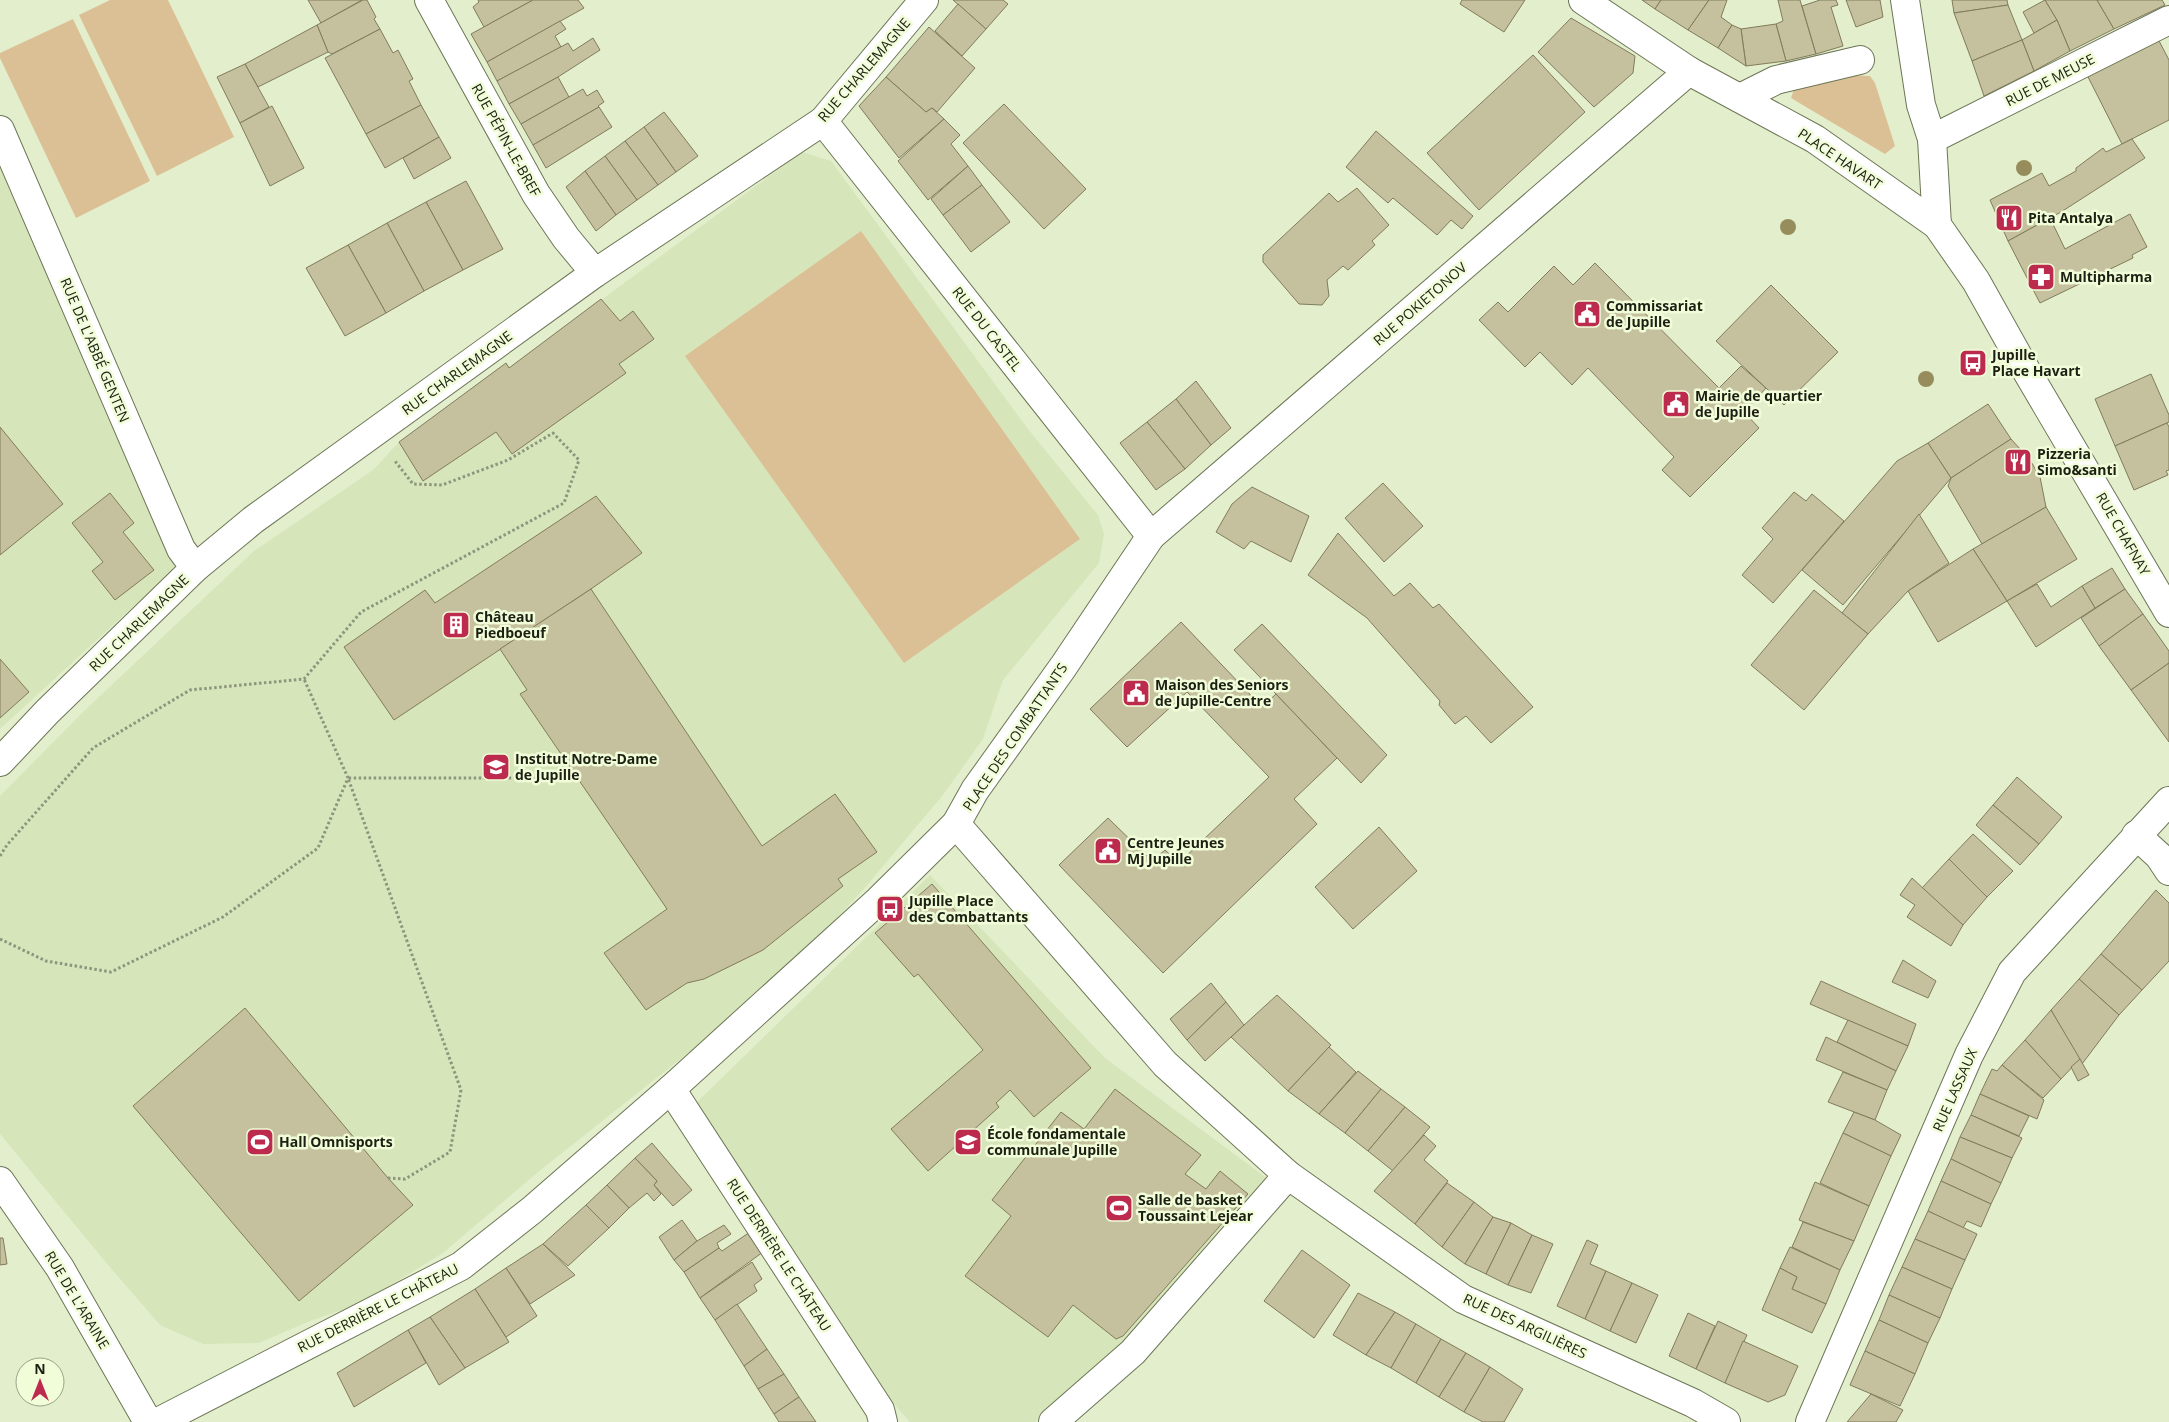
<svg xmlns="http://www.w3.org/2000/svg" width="2169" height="1422" font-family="'Open Sans',sans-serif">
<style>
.built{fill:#d7e5bb}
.green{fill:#dcc095}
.building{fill:#c5c09d;stroke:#817c5b}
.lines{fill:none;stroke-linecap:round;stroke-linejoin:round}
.minor-casing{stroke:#6c7656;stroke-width:30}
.path{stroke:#8d957c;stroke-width:3;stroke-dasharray:2.5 2.5;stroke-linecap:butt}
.minor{stroke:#fff;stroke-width:28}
.tree{fill:#978d5c}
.labels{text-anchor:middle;stroke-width:5;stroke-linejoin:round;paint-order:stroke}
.street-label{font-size:14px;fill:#1c2013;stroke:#f1fcd9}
.poi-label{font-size:14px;font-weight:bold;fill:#1c2013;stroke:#f1fcd9;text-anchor:start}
</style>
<rect width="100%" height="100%" fill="#e3efcc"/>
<g class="built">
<polygon points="0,149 175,568 0,729"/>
<polygon points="802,152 831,161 1028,429 1098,515 1104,534 1099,563 1003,680 983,739 943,795 863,890 776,983 537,1173 443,1253 360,1304 310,1321 259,1343 203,1344 160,1325 108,1265 0,1134 0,796 84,711 254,551 373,470 399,442 506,363 510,367"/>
<polygon points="930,875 1105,1058 1268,1179 1134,1333 1035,1422 910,1422 877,1385 694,1105"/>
</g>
<g class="green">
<polygon points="110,0 168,0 234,137 157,176 79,15"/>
<polygon points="73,19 150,181 76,218 0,58 0,53"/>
<polygon points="1849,75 1870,76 1875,83 1895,146 1885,154 1791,98 1794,89"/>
<polygon points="861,231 1080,539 904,663 685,356"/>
</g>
<g class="building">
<polygon points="308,0 362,0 321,23"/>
<polygon points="363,0 367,0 376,17 374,19 380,29 332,54 328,52 317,25"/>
<polygon points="478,0 533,0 484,27 473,7 479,2"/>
<polygon points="533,0 578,0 584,8 487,62 471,34"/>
<polygon points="953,0 1003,0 1008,4 986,29"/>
<polygon points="1462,0 1525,0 1504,32 1460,4"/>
<polygon points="1642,0 1661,0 1655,9"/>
<polygon points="1661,0 1709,0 1688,30 1655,9"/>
<polygon points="1709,0 1727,0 1721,17 1732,25 1718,48 1688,30"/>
<polygon points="1778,0 1800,0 1816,54 1786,61 1776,24 1783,21"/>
<polygon points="1820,0 1836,0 1838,5 1831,7 1843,46 1816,54 1802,6"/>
<polygon points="1846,0 1880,0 1883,17 1856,27"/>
<polygon points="1952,0 2007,0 2008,5 1954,13"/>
<polygon points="2045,0 2057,20 2034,33 2023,12"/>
<polygon points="2045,0 2097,0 2114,29 2070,51 2057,20"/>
<polygon points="2097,0 2162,0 2165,5 2114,29"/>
<polygon points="958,4 986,29 962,56 935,31"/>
<polygon points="2008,5 2022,40 1972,61 1954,13"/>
<polygon points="1571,18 1635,56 1633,73 1594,107 1538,52"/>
<polygon points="2057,20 2070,51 2034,71 2022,40"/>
<polygon points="560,21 566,29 555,36 561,47 497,81 487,62"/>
<polygon points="1776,24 1786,61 1746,66 1741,29"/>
<polygon points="317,25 328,52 258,87 245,64"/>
<polygon points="1732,25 1741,29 1746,66 1718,48"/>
<polygon points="929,27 975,68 937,112 932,108 926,112 886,77"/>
<polygon points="380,29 393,53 398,50 413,79 409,81 421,105 366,134 325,58"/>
<polygon points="2157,37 2169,60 2169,120 2122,144 2086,73"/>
<polygon points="593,38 600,50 558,77 509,104 497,81 568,43 573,51"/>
<polygon points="2022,40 2034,71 1984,96 1972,61"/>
<polygon points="1533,55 1585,112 1479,210 1427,153"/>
<polygon points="245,64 269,107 240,123 217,77"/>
<polygon points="558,77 569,97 521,124 509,104"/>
<polygon points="886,77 926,112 932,108 944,119 899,158 859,106"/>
<polygon points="583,89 587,96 597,90 604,102 598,106 599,107 533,145 521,124"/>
<polygon points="1004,104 1086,189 1044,229 963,143"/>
<polygon points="421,105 439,137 385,168 366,134"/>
<polygon points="272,106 304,168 270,186 240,123"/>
<polygon points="599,107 612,127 546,168 533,145"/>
<polygon points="664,112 698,156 676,172 644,127"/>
<polygon points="944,119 960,135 951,144 968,166 928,200 898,161"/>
<polygon points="644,127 676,172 658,185 625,141"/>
<polygon points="1376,131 1473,216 1462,229 1451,220 1437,235 1393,198 1388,203 1346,167"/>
<polygon points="439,137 451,158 414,179 403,158"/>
<polygon points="2132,139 2145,158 2061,212 2008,241 1990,200 2042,173 2049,186 2076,171 2076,168 2103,148 2106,152"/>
<polygon points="625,141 658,185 637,200 605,156"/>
<polygon points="605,156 637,200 616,215 585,171"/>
<polygon points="968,166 982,185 943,215 931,199"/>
<polygon points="585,171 616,215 596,231 566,187"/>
<polygon points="466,181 503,249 463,270 426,202"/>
<polygon points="982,185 1010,222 971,252 943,215"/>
<polygon points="1357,188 1389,225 1372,241 1375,245 1348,270 1343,266 1327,280 1329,296 1322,305 1299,304 1263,262 1263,255 1329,193 1338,202"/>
<polygon points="426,202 463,270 424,291 387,223"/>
<polygon points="2130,214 2147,247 2132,255 2133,258 2040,303 2008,241 2050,218 2065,249"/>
<polygon points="387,223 424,291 386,313 348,245"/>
<polygon points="348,245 386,313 345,336 306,268"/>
<polygon points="1595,263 1719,388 1741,366 1766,388 1744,412 1759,428 1690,497 1662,470 1674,457 1588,368 1572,385 1540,352 1525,367 1479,320 1498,302 1508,312 1554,266 1573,285"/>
<polygon points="1771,285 1838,352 1784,405 1716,341"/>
<polygon points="601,299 620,321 633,311 654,339 619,364 626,373 512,454 496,432 423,481 399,442 506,363 509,368"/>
<polygon points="2151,374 2169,415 2169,422 2115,446 2095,399"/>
<polygon points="1196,381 1231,428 1211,445 1176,399"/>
<polygon points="1176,399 1211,445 1185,469 1147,422"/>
<polygon points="1988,404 2011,439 1951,478 1928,443"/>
<polygon points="1147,422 1185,469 1156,490 1120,443"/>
<polygon points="2167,423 2169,427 2169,470 2166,471 2168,475 2134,490 2115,446"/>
<polygon points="0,427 63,504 0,555"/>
<polygon points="2011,439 2030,460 2040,477 2046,507 1982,544 1948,486 1951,478"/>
<polygon points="1928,443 1951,478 1843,605 1802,570 1897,461"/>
<polygon points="1383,483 1423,526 1384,562 1345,518"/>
<polygon points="1252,487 1309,516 1291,562 1251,541 1244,549 1216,532 1232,504"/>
<polygon points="1794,492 1806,501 1812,494 1844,521 1773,603 1742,575 1773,539 1762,528"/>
<polygon points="110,493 134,523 123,532 154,570 115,600 92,571 103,562 72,523"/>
<polygon points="596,496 642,553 591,589 394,720 344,647 425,590 435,603"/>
<polygon points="2046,507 2077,559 2007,601 1973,549"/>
<polygon points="1919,514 1949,563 1908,591 1868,634 1842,613"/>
<polygon points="1338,533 1394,596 1410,583 1433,608 1439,604 1533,707 1491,743 1466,716 1455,724 1439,705 1440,701 1367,618 1308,575"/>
<polygon points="1973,549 2007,601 1938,642 1908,591"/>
<polygon points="2112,568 2125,589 2095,608 2082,586"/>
<polygon points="2037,584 2051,607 2082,586 2095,608 2036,647 2007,601"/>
<polygon points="591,589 762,846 835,794 877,852 838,879 843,886 763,950 704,979 687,983 646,1010 604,953 667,909 520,694 527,690 500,649"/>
<polygon points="2125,589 2143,614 2099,646 2081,618"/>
<polygon points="1814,590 1868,634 1804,710 1751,665"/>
<polygon points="2143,614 2169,651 2169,663 2131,690 2099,646"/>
<polygon points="1181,622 1262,707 1276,694 1337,758 1294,799 1317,824 1163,973 1059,865 1108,818 1152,861 1165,850 1179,863 1269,777 1187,692 1127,747 1090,709"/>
<polygon points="1262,624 1387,755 1361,783 1234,650"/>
<polygon points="0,659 29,692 0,718"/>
<polygon points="2169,663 2169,742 2131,690"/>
<polygon points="2017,777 2062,817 2039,844 1993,805"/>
<polygon points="1993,805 2039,844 2020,865 1976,825"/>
<polygon points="1379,827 1417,871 1353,929 1315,887"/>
<polygon points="1973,834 2013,871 1987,897 1949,859"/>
<polygon points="1949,859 1987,897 1963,925 1922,888"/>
<polygon points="1912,878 1963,925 1951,946 1907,917 1915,905 1900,895"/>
<polygon points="932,884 1091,1068 1034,1117 1010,1090 996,1103 999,1107 928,1171 891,1129 983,1050 918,974 914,977 875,933"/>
<polygon points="2156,890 2169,903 2169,961 2142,990 2101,954"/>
<polygon points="2101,954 2142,990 2119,1015 2079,979"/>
<polygon points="1903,960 1936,981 1928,998 1892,982"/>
<polygon points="2079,979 2119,1015 2082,1064 2051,1010"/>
<polygon points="1821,981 1916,1024 1908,1046 1810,1004"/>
<polygon points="1211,983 1226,1002 1187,1040 1170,1019"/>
<polygon points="1277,995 1331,1045 1288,1091 1231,1037"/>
<polygon points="1226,1002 1244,1025 1205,1061 1187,1040"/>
<polygon points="245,1008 388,1178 413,1205 299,1301 133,1106"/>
<polygon points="2051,1010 2080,1059 2061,1079 2025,1040"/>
<polygon points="1848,1020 1908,1046 1896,1071 1837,1042"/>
<polygon points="1826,1037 1896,1071 1887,1090 1816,1060"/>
<polygon points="2025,1040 2061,1079 2043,1098 2002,1065"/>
<polygon points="1329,1047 1356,1072 1319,1114 1288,1091"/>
<polygon points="2080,1059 2089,1075 2078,1081 2071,1067"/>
<polygon points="2002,1065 2044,1100 2037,1119 1980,1094 1992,1069 1997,1071"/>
<polygon points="1358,1071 1381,1089 1345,1133 1319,1114"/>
<polygon points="1843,1072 1887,1090 1875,1120 1828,1102"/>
<polygon points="1115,1089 1201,1155 1185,1174 1206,1189 1220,1171 1248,1194 1123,1336 1116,1339 1073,1305 1048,1337 965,1276 1011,1216 992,1200 1061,1112 1084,1129"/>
<polygon points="1381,1089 1405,1107 1368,1151 1345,1133"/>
<polygon points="1980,1094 2029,1116 2019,1136 1971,1115"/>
<polygon points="1405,1107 1430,1127 1393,1171 1368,1151"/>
<polygon points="1854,1112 1875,1120 1901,1135 1891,1156 1843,1133"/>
<polygon points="1971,1115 2022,1138 2012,1158 1960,1137"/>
<polygon points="1843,1133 1891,1156 1869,1206 1820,1183"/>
<polygon points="1424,1135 1436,1146 1424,1160 1448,1181 1415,1224 1374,1191"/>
<polygon points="1960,1137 2012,1158 2001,1183 1951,1159"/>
<polygon points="652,1143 692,1190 673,1206 654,1185 657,1181 635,1158"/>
<polygon points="635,1158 657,1181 654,1185 661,1194 654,1201 647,1193 629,1208 607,1185"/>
<polygon points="1951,1159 2001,1183 1991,1204 1941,1181"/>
<polygon points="1941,1181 1991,1204 1981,1227 1967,1221 1963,1228 1928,1211"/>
<polygon points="1815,1182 1869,1206 1854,1241 1799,1220"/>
<polygon points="1447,1183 1474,1202 1442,1247 1415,1224"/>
<polygon points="607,1185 629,1208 609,1228 586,1205"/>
<polygon points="1474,1202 1493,1217 1465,1264 1442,1247"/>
<polygon points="586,1205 609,1228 568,1266 543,1244"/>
<polygon points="1928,1211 1977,1234 1965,1260 1915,1239"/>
<polygon points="1493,1217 1511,1223 1486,1274 1465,1264"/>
<polygon points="682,1220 697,1241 674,1260 659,1237"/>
<polygon points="1803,1222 1854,1241 1840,1270 1792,1247"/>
<polygon points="1511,1223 1532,1235 1508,1285 1486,1274"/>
<polygon points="724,1225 731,1234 717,1243 719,1248 684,1272 674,1260 697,1241"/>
<polygon points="750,1232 763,1252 700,1298 684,1272 719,1248 722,1251"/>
<polygon points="1532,1235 1553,1244 1531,1293 1508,1285"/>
<polygon points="0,1238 3,1238 7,1264 0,1265"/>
<polygon points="1915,1239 1965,1260 1952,1289 1902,1267"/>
<polygon points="1587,1240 1598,1245 1590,1264 1606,1271 1585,1319 1557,1306"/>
<polygon points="543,1244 575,1275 530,1304 506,1268"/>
<polygon points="1790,1247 1840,1270 1826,1304 1792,1289 1797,1277 1780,1268"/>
<polygon points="1302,1250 1350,1285 1314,1338 1264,1301"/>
<polygon points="752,1262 762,1279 754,1285 757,1291 715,1320 700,1298"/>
<polygon points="1902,1267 1952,1289 1940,1318 1889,1295"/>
<polygon points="506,1268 537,1316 506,1337 475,1289"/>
<polygon points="1780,1268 1797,1277 1792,1289 1826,1304 1812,1333 1762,1310"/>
<polygon points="1606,1271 1632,1283 1610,1331 1585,1319"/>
<polygon points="1632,1283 1658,1295 1636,1343 1610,1331"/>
<polygon points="475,1289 509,1342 465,1368 430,1317"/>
<polygon points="1358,1293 1395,1312 1366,1355 1333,1335"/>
<polygon points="1889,1295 1940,1318 1928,1343 1879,1320"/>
<polygon points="737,1304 767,1349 744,1366 715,1320"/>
<polygon points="1395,1312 1416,1324 1391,1368 1366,1355"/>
<polygon points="1688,1313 1715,1326 1696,1369 1669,1356"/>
<polygon points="430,1317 465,1368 439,1385 408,1330"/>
<polygon points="1879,1320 1928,1343 1915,1374 1865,1351"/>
<polygon points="1718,1321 1747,1335 1725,1383 1696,1369"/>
<polygon points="1416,1324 1441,1339 1416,1383 1391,1368"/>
<polygon points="408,1330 426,1363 354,1407 337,1373"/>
<polygon points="1441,1339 1466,1353 1439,1397 1416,1383"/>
<polygon points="1743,1341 1798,1366 1785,1395 1768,1402 1725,1383"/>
<polygon points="767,1349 784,1374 758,1389 744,1366"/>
<polygon points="1865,1351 1915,1374 1900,1406 1850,1385"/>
<polygon points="1466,1353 1490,1367 1464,1412 1439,1397"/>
<polygon points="1490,1367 1523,1389 1504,1422 1483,1422 1464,1412"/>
<polygon points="784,1374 799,1397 774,1414 758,1389"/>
<polygon points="1871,1394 1903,1410 1896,1422 1847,1422"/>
<polygon points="799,1397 816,1422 779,1422 774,1414"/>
</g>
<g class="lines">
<defs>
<g id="minor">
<polyline points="429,0 536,194 566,238 595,273"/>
<polyline points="1583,0 1689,71 1815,139 1937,225 1976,281 2023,365 2169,613"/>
<polyline points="1905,0 1921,105 1932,139 1937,225"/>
<polyline points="1740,98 1776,80 1860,60"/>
<polyline points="823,121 1151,536"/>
<polyline points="0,130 181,549 195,568"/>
<polyline points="1932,139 2169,20"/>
<polyline points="0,762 47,712 195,568 253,520 595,273 823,121 924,0"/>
<polyline points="956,824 1165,1064 1288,1175 1463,1299 1693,1403 1726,1422"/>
<polyline points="2136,835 2159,856 2169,871"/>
<polyline points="671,1089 880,1410 883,1422"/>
<polyline points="0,1181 60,1268 148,1422"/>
<polyline points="158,1422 461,1266 532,1210 671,1089 879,900 956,824 975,790 1063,667 1151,536 1689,71"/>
<polyline points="1053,1422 1133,1352 1288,1175"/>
<polyline points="1810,1422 1969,1055 2012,972 2169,801"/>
</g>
</defs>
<use href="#minor" class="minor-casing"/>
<g class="path">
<polyline points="0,856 7,845 93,748 190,690 304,679 361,612 564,503 579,460 553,433 508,460 442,485 413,484 395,461"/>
<polyline points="0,939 46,961 111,972 223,917 318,848 348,778 304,679"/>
<polyline points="388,1178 405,1179 450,1152 461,1090 348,778 577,778"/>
</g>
<use href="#minor" class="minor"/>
</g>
<g class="tree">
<circle cx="2024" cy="168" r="8"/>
<circle cx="1788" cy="227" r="8"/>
<circle cx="1926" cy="379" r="8"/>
</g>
<defs>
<symbol id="restaurant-square" viewBox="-11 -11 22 22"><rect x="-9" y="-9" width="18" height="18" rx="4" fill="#bc2b4d" stroke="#f1fcd9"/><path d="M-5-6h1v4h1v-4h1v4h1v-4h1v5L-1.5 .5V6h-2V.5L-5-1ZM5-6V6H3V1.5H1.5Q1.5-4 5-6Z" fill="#fff"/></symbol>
<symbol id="pharmacy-square" viewBox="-11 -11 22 22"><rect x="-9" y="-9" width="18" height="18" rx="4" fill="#bc2b4d" stroke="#f1fcd9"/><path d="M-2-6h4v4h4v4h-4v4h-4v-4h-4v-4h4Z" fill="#fff"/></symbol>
<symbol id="civic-square" viewBox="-11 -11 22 22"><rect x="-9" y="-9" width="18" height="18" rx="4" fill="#bc2b4d" stroke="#f1fcd9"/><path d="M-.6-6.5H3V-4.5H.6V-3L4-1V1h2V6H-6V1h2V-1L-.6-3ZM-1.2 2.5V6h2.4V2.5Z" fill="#fff"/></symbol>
<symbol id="bus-square" viewBox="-11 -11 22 22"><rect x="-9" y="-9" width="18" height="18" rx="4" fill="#bc2b4d" stroke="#f1fcd9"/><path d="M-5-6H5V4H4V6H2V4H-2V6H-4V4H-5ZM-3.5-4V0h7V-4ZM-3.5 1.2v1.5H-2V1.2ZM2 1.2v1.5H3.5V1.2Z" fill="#fff"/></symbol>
<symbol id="building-square" viewBox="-11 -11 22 22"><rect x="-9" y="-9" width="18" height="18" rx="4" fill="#bc2b4d" stroke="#f1fcd9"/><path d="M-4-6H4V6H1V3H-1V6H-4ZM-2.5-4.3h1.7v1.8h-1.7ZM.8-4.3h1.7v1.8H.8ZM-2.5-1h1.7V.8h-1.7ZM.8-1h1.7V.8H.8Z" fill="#fff"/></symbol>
<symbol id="school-square" viewBox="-11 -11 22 22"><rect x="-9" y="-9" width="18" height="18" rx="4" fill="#bc2b4d" stroke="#f1fcd9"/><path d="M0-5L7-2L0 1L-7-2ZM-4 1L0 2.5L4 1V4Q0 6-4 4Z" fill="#fff"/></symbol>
<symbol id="stadium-square" viewBox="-11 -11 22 22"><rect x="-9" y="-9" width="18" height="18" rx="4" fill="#bc2b4d" stroke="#f1fcd9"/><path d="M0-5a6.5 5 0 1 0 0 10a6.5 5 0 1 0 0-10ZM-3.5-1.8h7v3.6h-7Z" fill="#fff"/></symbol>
</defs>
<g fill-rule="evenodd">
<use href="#restaurant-square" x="1993" y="202" width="32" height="32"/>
<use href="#pharmacy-square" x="2025" y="261" width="32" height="32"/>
<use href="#civic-square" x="1571" y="298" width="32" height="32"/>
<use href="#bus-square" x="1957" y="347" width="32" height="32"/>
<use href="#civic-square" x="1660" y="388" width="32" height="32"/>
<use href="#restaurant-square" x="2002" y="446" width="32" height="32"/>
<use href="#building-square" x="440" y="609" width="32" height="32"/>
<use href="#civic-square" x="1120" y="677" width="32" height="32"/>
<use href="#school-square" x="480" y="751" width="32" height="32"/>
<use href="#civic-square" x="1092" y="835" width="32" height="32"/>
<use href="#bus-square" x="874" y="893" width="32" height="32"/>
<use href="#stadium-square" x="244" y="1126" width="32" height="32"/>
<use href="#school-square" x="952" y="1126" width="32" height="32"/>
<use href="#stadium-square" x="1103" y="1192" width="32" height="32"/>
</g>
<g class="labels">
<g class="street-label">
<text transform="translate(864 70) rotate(-49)" y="5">RUE CHARLEMAGNE</text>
<text transform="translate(2050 80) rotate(-27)" y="5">RUE DE MEUSE</text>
<text transform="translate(506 140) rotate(61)" y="5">RUE PÉPIN-LE-BREF</text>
<text transform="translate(1840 159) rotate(34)" y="5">PLACE HAVART</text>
<text transform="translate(1420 304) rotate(-41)" y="5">RUE POKIETONOV</text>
<text transform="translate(987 329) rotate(52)" y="5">RUE DU CASTEL</text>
<text transform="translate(95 350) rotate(67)" y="5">RUE DE L'ABBÉ GENTEN</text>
<text transform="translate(457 373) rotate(-36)" y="5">RUE CHARLEMAGNE</text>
<text transform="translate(2123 534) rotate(60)" y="5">RUE CHAFNAY</text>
<text transform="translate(139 623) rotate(-44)" y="5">RUE CHARLEMAGNE</text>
<text transform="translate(1015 737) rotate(-56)" y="5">PLACE DES COMBATTANTS</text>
<text transform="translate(1955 1090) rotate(-66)" y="5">RUE LASSAUX</text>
<text transform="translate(779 1255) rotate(57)" y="5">RUE DERRIÈRE LE CHÂTEAU</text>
<text transform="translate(77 1300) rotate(59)" y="5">RUE DE L'ARAINE</text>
<text transform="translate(378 1308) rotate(-27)" y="5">RUE DERRIÈRE LE CHÂTEAU</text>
<text transform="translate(1525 1326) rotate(25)" y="5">RUE DES ARGILIÈRES</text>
</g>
<g class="poi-label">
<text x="2028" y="223">Pita Antalya</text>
<text x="2060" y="282">Multipharma</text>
<text x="1606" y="311">Commissariat<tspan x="1606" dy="16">de Jupille</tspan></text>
<text x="1992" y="360">Jupille<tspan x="1992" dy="16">Place Havart</tspan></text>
<text x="1695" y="401">Mairie de quartier<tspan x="1695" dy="16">de Jupille</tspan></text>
<text x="2037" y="459">Pizzeria<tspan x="2037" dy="16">Simo&amp;santi</tspan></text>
<text x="475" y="622">Château<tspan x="475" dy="16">Piedboeuf</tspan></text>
<text x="1155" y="690">Maison des Seniors<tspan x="1155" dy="16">de Jupille-Centre</tspan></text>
<text x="515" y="764">Institut Notre-Dame<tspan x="515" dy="16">de Jupille</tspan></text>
<text x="1127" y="848">Centre Jeunes<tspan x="1127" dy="16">Mj Jupille</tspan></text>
<text x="909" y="906">Jupille Place<tspan x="909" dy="16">des Combattants</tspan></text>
<text x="987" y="1139">École fondamentale<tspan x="987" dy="16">communale Jupille</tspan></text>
<text x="279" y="1147">Hall Omnisports</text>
<text x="1138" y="1205">Salle de basket<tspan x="1138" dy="16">Toussaint Lejear</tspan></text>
</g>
</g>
<g transform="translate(40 1382)"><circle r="24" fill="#f1fcd9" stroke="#9ca48a"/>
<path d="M0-4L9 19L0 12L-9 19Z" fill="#bc2b4d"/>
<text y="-8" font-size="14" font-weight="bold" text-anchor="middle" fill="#1c2013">N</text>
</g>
</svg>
